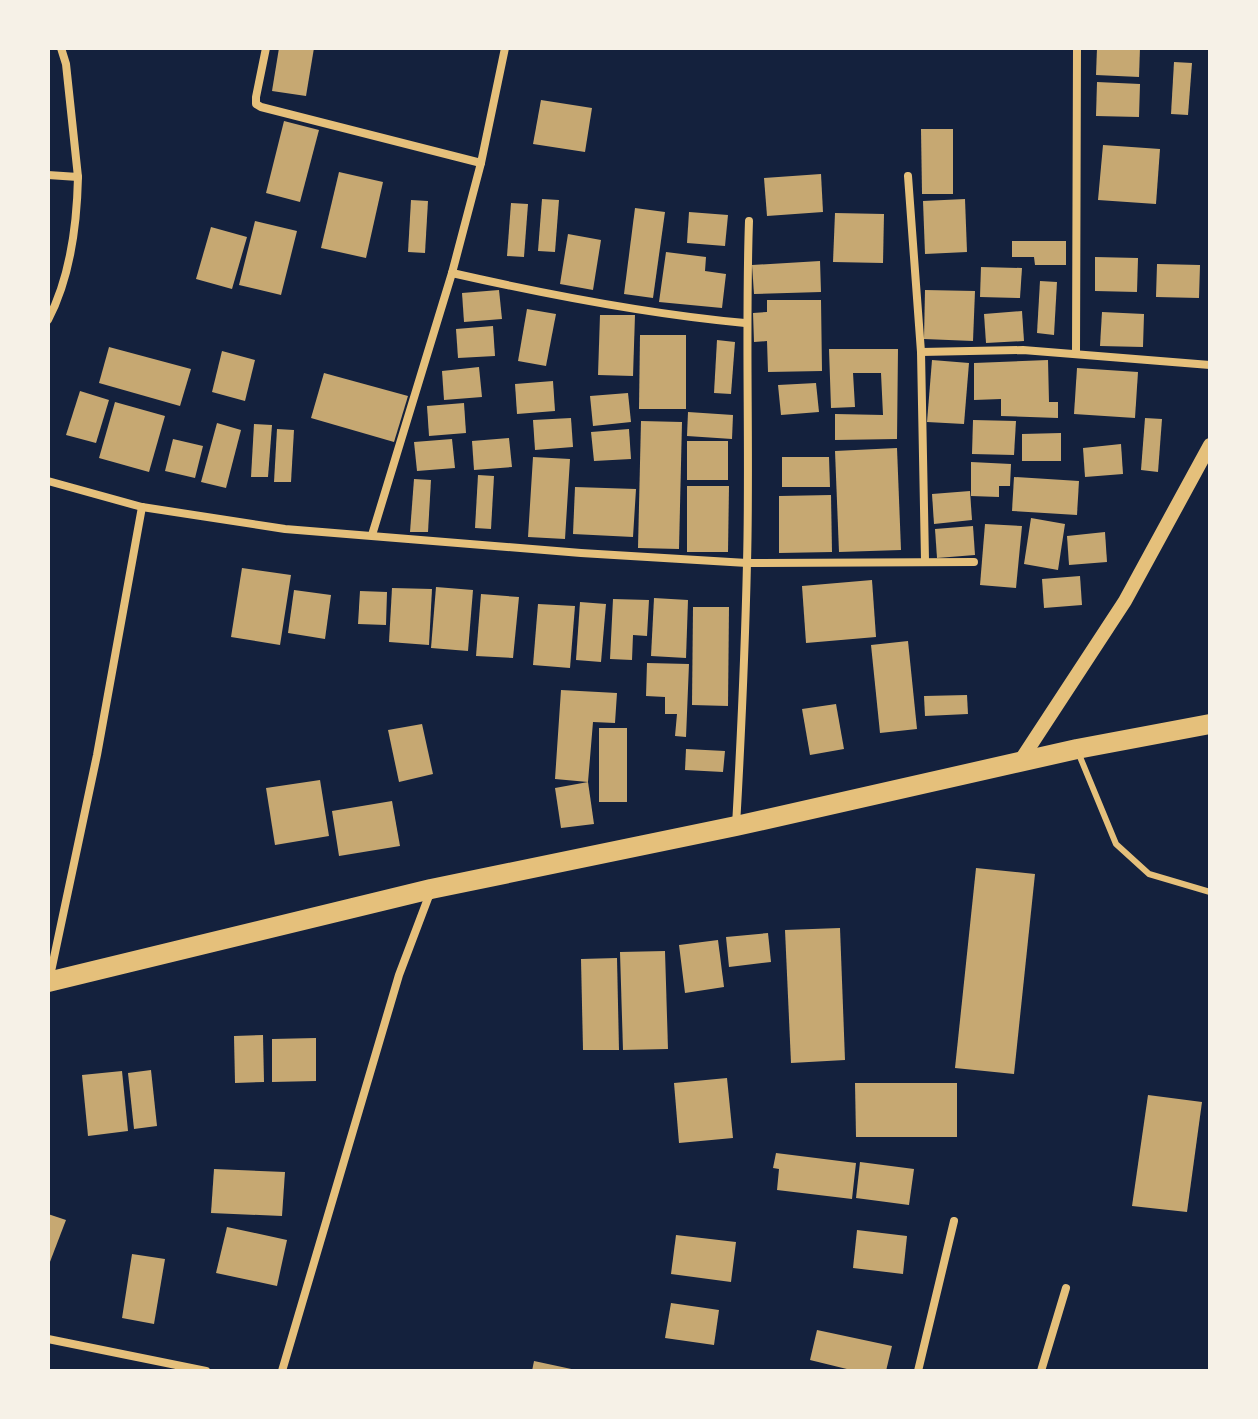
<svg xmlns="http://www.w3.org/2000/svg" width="1258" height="1419" font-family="Ubuntu,sans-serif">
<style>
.building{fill:#c6a872}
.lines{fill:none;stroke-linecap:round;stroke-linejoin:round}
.service{stroke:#e5c07b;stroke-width:6}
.minor{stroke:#e5c07b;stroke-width:8}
.tertiary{stroke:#e5c07b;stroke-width:14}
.primary{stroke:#e5c07b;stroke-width:20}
</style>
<rect width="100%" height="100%" fill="#14213d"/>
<g class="building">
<polygon points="279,48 314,48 306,96 272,91"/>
<polygon points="1097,48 1140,48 1139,77 1096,75"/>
<polygon points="1174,62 1192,63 1188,115 1171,114"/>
<polygon points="1097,82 1140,84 1139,117 1096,116"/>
<polygon points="541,100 592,108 585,152 533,144"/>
<polygon points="284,121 319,130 300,202 266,193"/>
<polygon points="921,129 953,129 953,194 922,194"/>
<polygon points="1103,145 1160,149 1156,204 1098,200"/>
<polygon points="339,172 383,182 366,258 321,248"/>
<polygon points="821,174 823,212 767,216 764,178"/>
<polygon points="542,199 559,200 555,252 538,251"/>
<polygon points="965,199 967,252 925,254 923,201"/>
<polygon points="411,200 428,201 425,253 408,252"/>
<polygon points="511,203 528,204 524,257 507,256"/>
<polygon points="635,208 665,212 653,298 624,294"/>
<polygon points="689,212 728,215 725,246 687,243"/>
<polygon points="835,213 884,214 883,263 833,262"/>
<polygon points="255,221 297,231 281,295 239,285"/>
<polygon points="211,227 247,237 232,289 196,279"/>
<polygon points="568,234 601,240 593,290 560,284"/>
<polygon points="1012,241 1066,241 1066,265 1035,265 1034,257 1012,257"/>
<polygon points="666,252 706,257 705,271 726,274 722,308 659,302"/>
<polygon points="1095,257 1138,258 1137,292 1095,291"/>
<polygon points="820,261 821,292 754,294 752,265"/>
<polygon points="1157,264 1200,265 1199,298 1156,297"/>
<polygon points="981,267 1022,268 1020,298 980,297"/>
<polygon points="1040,281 1057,282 1054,335 1037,333"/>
<polygon points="499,290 502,319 464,322 462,293"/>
<polygon points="925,290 975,291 973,341 924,339"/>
<polygon points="767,300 821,300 822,371 768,372 767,341 754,342 753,313 767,312"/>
<polygon points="527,309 556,314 546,366 518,361"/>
<polygon points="1022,311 1024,341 986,343 984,314"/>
<polygon points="1102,312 1144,314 1143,347 1100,346"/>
<polygon points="600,315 635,315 633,376 598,375"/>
<polygon points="493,326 495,356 458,358 456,329"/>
<polygon points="640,335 686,335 686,409 639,409"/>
<polygon points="717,340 735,342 731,394 714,393"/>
<polygon points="109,347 191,369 180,406 99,383"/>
<polygon points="829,349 898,349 897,439 835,440 835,414 883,415 881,373 853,373 855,407 831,408"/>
<polygon points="222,351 255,360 245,401 212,392"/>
<polygon points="932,360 969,363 964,424 927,422"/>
<polygon points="1048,360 1049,402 1058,402 1058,418 1001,416 1001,399 974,400 974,363"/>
<polygon points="479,367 482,397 444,400 442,371"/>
<polygon points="1077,368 1138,372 1135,418 1074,414"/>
<polygon points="324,373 408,396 394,442 311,418"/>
<polygon points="553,381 555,411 517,414 515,384"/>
<polygon points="816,383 819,412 781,415 778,385"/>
<polygon points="80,391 109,400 96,443 66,435"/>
<polygon points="628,393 631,422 593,426 590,396"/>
<polygon points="115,402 165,416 149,472 99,458"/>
<polygon points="464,403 466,433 429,436 427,406"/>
<polygon points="688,412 733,415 732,439 687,436"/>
<polygon points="571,418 573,447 535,450 533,420"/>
<polygon points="1145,418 1162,419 1158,472 1141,470"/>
<polygon points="973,420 1016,421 1014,455 972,454"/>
<polygon points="641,421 682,422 679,549 638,548"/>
<polygon points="217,423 241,430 226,488 201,482"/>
<polygon points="254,424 272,425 268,477 251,477"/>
<polygon points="277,429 294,430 291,482 274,482"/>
<polygon points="629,429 631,459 594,461 591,432"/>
<polygon points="1061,433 1061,461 1022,461 1022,434"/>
<polygon points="509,438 512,467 474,470 472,441"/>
<polygon points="173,439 203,446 195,478 165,471"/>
<polygon points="452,439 455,468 417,471 414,442"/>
<rect x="687" y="441" width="41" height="39"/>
<polygon points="1121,444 1123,474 1085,477 1083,448"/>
<polygon points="897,448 901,550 839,552 835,451"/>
<polygon points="533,457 570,459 565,539 528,537"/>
<polygon points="782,457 829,457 830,487 782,487"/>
<polygon points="971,462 1011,464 1010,486 999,486 999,497 971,496"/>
<polygon points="478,475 494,476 491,529 475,528"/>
<polygon points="1014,477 1079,481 1077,515 1012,511"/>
<polygon points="414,479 431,480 428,532 410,532"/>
<polygon points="687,486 729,486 728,552 687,552"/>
<polygon points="575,487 636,489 633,537 573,534"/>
<polygon points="970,491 972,520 934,524 932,494"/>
<polygon points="831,495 832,552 779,553 779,496"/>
<polygon points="1031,518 1065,524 1058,570 1024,564"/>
<polygon points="985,524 1022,526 1016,588 980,585"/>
<polygon points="973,526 975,555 937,558 935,529"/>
<polygon points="1105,532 1107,562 1069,565 1067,536"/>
<polygon points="242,568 291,575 280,645 231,637"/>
<polygon points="1080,576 1082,605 1044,608 1042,579"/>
<polygon points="872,580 876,637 806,643 802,586"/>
<polygon points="436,587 473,590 468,651 431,648"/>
<polygon points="392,588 432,589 429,645 389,642"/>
<polygon points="294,590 331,595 325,639 288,633"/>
<polygon points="360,591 387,592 386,625 358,624"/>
<polygon points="481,594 519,597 513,658 476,656"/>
<polygon points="654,598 688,600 686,658 651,656"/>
<polygon points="613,599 649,600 647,636 633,635 632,660 610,659"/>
<polygon points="580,602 606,604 601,662 576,660"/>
<polygon points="538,604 575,606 570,668 533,665"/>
<polygon points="693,607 729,607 728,706 692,705"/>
<polygon points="908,641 917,729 880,733 871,645"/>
<polygon points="647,663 689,664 686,737 675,736 677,714 665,714 665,697 646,696"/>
<polygon points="561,690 617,693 615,723 593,722 588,782 555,779"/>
<polygon points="967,695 968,714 925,716 924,696"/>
<polygon points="836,704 844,749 810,755 802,709"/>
<polygon points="422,724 433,774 399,782 388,730"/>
<rect x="599" y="728" width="28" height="74"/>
<polygon points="686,749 725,751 723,772 685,770"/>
<polygon points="320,780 329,836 275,845 266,788"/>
<polygon points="588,782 594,824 561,828 555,788"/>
<polygon points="392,801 400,846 339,856 332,811"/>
<polygon points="976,868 1035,874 1014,1074 955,1068"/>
<polygon points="840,928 845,1060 791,1063 785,930"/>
<polygon points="768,933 771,962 729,967 726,937"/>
<polygon points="718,940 724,987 685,993 679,945"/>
<polygon points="665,951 668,1049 623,1050 620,952"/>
<polygon points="617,958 619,1050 583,1050 581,959"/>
<polygon points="263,1035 264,1082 235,1083 234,1036"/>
<polygon points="316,1038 316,1081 272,1082 272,1039"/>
<polygon points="151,1070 157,1126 134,1129 128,1073"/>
<polygon points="122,1071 128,1131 88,1136 82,1075"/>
<polygon points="727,1078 733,1138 679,1143 674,1083"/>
<polygon points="855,1083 957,1083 957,1137 856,1137"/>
<polygon points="1148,1095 1202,1102 1187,1212 1132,1206"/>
<polygon points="776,1153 856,1163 852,1199 777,1190 779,1169 773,1168"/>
<polygon points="860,1162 914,1169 909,1205 856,1198"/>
<polygon points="214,1169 285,1172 282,1216 211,1213"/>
<polygon points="48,1214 66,1220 48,1267"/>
<polygon points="227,1227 287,1240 277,1286 216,1273"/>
<polygon points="857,1230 907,1236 903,1274 853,1268"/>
<polygon points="676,1235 736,1242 731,1282 671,1274"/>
<polygon points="132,1254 165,1259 154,1324 122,1318"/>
<polygon points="671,1303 719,1310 714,1345 665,1338"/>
<polygon points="817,1330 892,1346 886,1371 855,1371 810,1360"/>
<polygon points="534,1361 576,1370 576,1371 532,1371"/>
</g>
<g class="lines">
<polyline class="service" points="1078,752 1116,844 1149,874 1210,892"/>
<g class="minor">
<polyline points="266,48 256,97 256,104 261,107 481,163"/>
<polyline points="48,175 78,177 66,64 61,48"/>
<polyline points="908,176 921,352 925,560"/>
<path d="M452 273C549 295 646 314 745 323"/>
<path d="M48 320C70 278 77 223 78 177"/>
<polyline points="921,352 1023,350 1210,365"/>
<polyline points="1076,353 1077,48"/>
<polyline points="48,481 142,507 285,529 581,553 747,563 974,562"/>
<polyline points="372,535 452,273 481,163 505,48"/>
<path d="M736 826C741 738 745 651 747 563 750 449 745 335 749 221"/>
<polyline points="49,981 97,755 142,507"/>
<polyline points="48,1339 206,1371"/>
<polyline points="282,1371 399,975 430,893"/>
<polyline points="918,1371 954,1221"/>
<polyline points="1041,1371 1066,1288"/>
</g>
<polyline class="tertiary" points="1019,763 1125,601 1210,445"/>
<polyline class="primary" points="48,982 431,889 736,826 1077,749 1210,724"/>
</g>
<rect width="1258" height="1419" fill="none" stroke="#f6f1e7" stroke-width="100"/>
</svg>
